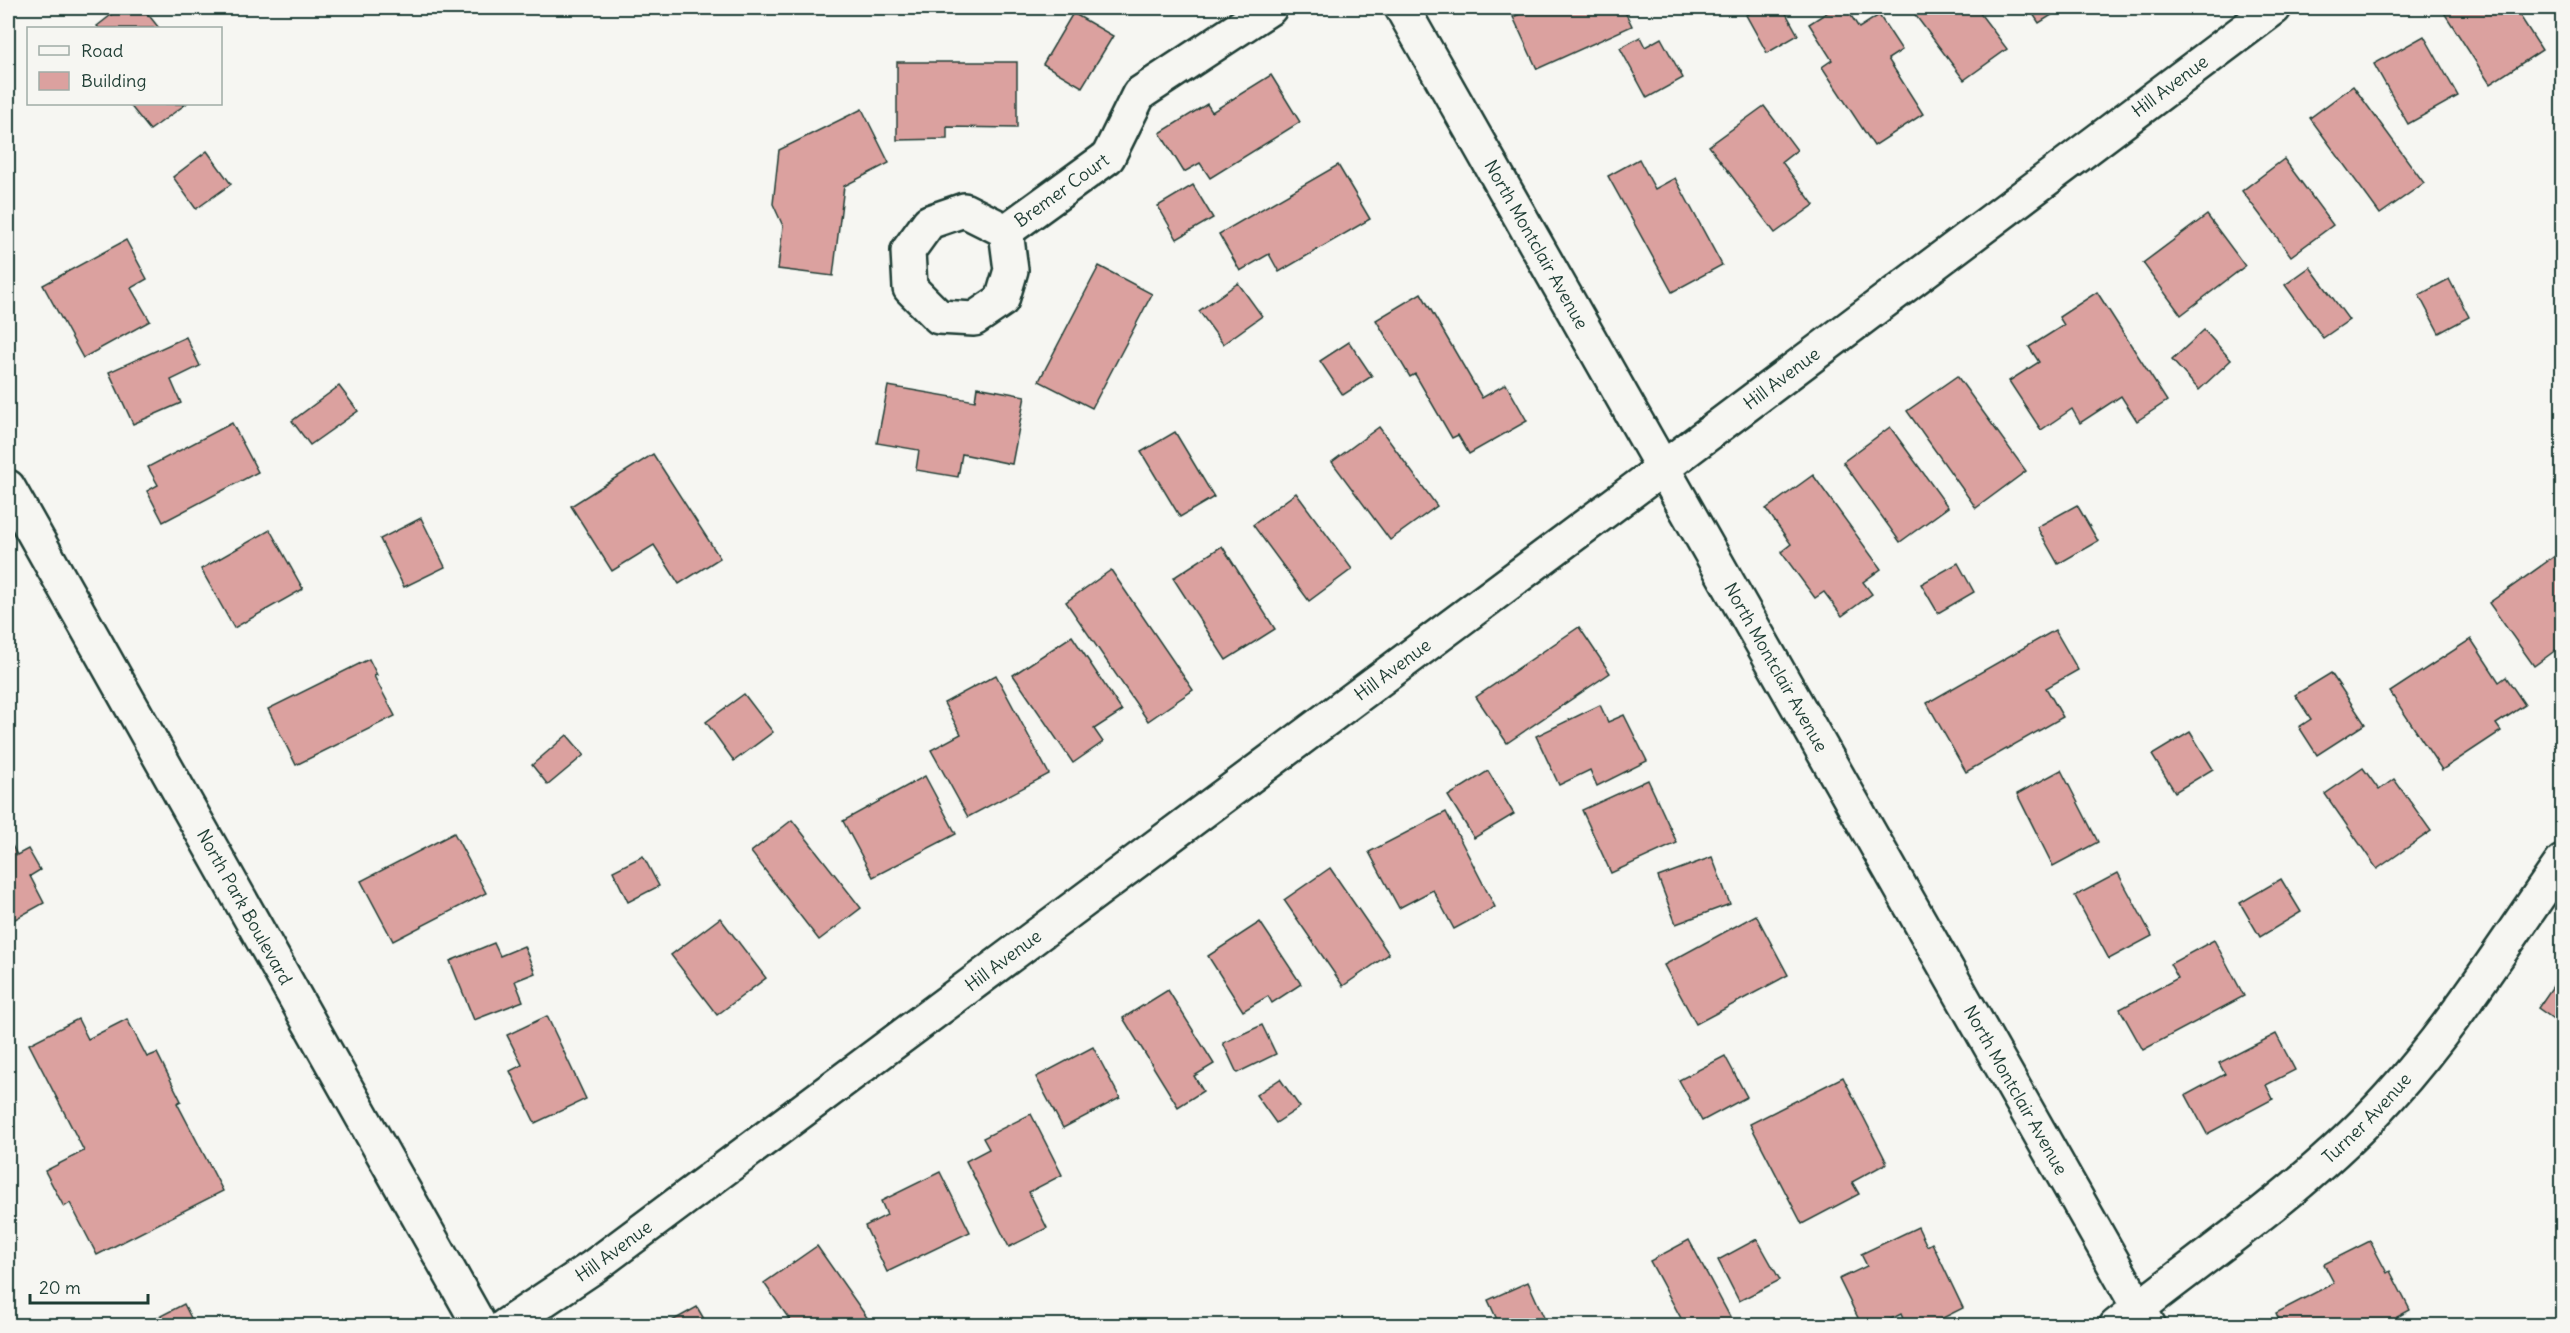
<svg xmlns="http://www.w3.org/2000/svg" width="2570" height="1333" font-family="Delius,sans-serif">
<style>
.building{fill:#dba19f;stroke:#1f3d34;stroke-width:1.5}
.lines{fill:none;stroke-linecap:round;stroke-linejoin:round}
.minor-casing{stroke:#1f3d34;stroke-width:38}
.minor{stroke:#f6f6f2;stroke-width:33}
.labels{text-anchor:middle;stroke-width:4.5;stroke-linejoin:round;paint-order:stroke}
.street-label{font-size:18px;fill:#1f3d34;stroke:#f6f6f2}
</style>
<rect width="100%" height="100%" fill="#f6f6f2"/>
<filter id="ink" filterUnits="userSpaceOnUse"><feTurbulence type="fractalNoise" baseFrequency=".0167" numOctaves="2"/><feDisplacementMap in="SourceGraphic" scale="12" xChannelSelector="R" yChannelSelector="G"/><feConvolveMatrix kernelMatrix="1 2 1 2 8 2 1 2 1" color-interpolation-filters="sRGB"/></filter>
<g filter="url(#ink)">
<g class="building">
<polygon points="120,8 143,8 159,28 99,28 97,26"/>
<polygon points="1534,8 1623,8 1632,26 1537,69 1513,17"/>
<polygon points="1760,8 1783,8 1798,35 1767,53 1746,15"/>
<polygon points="1834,8 1846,8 1859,28 1879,15 1902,50 1888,59 1923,114 1874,146 1822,67 1832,60 1809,24"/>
<polygon points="1910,8 1976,8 2007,49 1964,80"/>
<polygon points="2029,8 2063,8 2039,23"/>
<polygon points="2441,8 2515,8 2542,50 2490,84"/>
<polygon points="1073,13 1113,36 1082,87 1043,64"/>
<polygon points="2424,36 2458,96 2408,124 2374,64"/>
<polygon points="1640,37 1645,47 1661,38 1683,78 1647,98 1620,48"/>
<polygon points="897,62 1017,62 1017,128 947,127 947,139 897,140"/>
<polygon points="1271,75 1300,122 1210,178 1200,163 1184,172 1160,133 1207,104 1212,112"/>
<polygon points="2353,86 2424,183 2380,214 2310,118"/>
<polygon points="129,104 186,104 150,130"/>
<polygon points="1764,106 1797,150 1782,162 1814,205 1775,233 1709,146"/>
<polygon points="862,109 889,163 844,186 833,276 778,269 783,226 773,204 779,150"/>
<polygon points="207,151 231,184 196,209 173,177"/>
<polygon points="1639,159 1655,189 1675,178 1722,265 1672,292 1608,176"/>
<polygon points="2284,159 2333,225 2291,256 2242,191"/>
<polygon points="1338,165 1370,219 1279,272 1269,254 1240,271 1219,234"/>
<polygon points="1193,185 1213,218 1177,239 1158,206"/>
<polygon points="2207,215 2245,266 2181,315 2143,263"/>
<polygon points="126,240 147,279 131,288 150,321 83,358 43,285"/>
<polygon points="1099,266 1152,294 1092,408 1039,381"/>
<polygon points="2310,267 2349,320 2323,338 2285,285"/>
<polygon points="2449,279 2469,317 2439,333 2419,295"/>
<polygon points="1238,283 1262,316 1223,344 1199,311"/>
<polygon points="2097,292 2167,401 2137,421 2121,396 2080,423 2072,409 2041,430 2009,381 2039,362 2029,347 2064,325 2059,317"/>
<polygon points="1421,293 1482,398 1506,384 1527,421 1469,454 1458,435 1452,438 1415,374 1410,377 1376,320"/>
<polygon points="2204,330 2231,360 2199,390 2172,360"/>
<polygon points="186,337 200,366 171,380 181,403 133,424 109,372"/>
<polygon points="1349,342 1372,376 1343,395 1320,361"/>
<polygon points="1957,376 2026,471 1976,508 1907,411"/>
<polygon points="339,386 358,411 310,445 292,421"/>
<polygon points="888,386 975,401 977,387 1025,396 1012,464 962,454 958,477 916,470 919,450 877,443"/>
<polygon points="232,423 258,472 163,522 147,491 158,485 148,467"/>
<polygon points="1379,427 1437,506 1390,540 1332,462"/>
<polygon points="1890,427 1948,507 1900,542 1843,462"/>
<polygon points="1175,432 1214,497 1180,517 1141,452"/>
<polygon points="653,454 720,558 679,584 654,545 612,571 571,506"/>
<polygon points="1813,475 1881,569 1863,582 1872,594 1842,616 1824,592 1815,598 1781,552 1791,544 1766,509"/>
<polygon points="1296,493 1352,569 1309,601 1253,525"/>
<polygon points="2077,505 2098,541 2058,564 2037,527"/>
<polygon points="421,518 445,567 404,587 380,539"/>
<polygon points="270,530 303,589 234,628 201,569"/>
<polygon points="1222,546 1275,629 1226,660 1173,578"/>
<polygon points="2562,551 2562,650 2560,647 2534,666 2489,603"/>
<polygon points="1958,563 1974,592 1938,613 1921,584"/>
<polygon points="1111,570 1193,690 1148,721 1066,602"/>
<polygon points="1579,627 1610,673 1507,743 1476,697"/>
<polygon points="2055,630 2078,670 2046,688 2063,717 1966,772 1927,703"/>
<polygon points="1072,636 1122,711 1094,729 1103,742 1073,763 1013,675"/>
<polygon points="2471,639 2499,682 2506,677 2525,705 2496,724 2501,731 2442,770 2390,692"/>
<polygon points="369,659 377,675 374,676 395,716 296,765 268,709"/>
<polygon points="2331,673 2365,724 2317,755 2299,727 2311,719 2295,695"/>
<polygon points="996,675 1049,774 968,817 931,750 961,734 944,703"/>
<polygon points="744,694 773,732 734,761 706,722"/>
<polygon points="1600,705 1608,722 1624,715 1647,761 1597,786 1590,770 1559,785 1536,736"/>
<polygon points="2190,732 2213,769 2175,792 2152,755"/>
<polygon points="567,735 584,755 548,785 532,765"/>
<polygon points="2363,768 2379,790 2394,779 2431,831 2377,869 2325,794"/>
<polygon points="2061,770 2098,842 2053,866 2017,794"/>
<polygon points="1488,771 1514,814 1474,838 1448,796"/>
<polygon points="925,776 956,834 873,877 843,821"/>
<polygon points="1648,780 1677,843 1611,873 1582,810"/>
<polygon points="1446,812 1495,907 1454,929 1433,890 1399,908 1369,852"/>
<polygon points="792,820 861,908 819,940 751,852"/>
<polygon points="454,833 486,893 393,941 361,881"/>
<polygon points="8,838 17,855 28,849 40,870 30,876 44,903 8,923"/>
<polygon points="643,856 659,886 628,902 613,871"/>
<polygon points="1712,857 1730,904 1676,924 1658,877"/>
<polygon points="1330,868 1389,954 1343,986 1284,900"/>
<polygon points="2118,873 2152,936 2109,959 2075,896"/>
<polygon points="2281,879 2301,912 2260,937 2240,903"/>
<polygon points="1756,915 1788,975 1696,1024 1664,965"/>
<polygon points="720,918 766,978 717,1015 671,955"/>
<polygon points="1260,922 1301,984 1272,1003 1268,996 1243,1011 1208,956"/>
<polygon points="2214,940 2244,996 2143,1050 2120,1009 2178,978 2170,964"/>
<polygon points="494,943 500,956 524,946 535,973 515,981 523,1001 474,1020 450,961"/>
<polygon points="2562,973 2562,1025 2538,1008"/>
<polygon points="1168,990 1214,1064 1194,1076 1203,1091 1178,1107 1123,1018"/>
<polygon points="547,1016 586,1099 535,1123 510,1071 522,1065 507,1035"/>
<polygon points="78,1019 88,1039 127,1019 147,1057 157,1053 181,1101 177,1103 223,1191 97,1255 70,1203 64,1207 45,1171 84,1151 29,1044"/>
<polygon points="1262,1025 1276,1054 1237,1073 1223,1043"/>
<polygon points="2276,1034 2295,1070 2266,1085 2273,1099 2207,1134 2186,1095 2225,1074 2219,1063"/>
<polygon points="1093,1047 1120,1098 1063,1128 1036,1077"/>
<polygon points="1725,1056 1747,1097 1702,1121 1679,1080"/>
<polygon points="1843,1077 1887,1163 1852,1182 1859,1194 1802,1224 1750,1124"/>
<polygon points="1280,1079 1300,1107 1276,1123 1256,1095"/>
<polygon points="1031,1114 1062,1175 1029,1192 1047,1228 1009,1247 966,1161 989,1149 983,1138"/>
<polygon points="940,1172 970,1232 887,1272 865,1226 887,1215 881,1201"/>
<polygon points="1918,1227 1927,1246 1932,1243 1963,1308 1927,1326 1906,1326 1901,1314 1877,1326 1862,1326 1839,1279 1867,1266 1861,1254"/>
<polygon points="1757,1239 1780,1280 1739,1301 1718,1260"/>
<polygon points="1689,1240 1735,1326 1676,1326 1683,1322 1650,1261"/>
<polygon points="2370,1241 2387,1273 2390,1271 2410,1310 2397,1317 2402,1326 2282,1326 2276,1313 2334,1283 2324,1264"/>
<polygon points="817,1246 873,1326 794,1326 764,1283"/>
<polygon points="1528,1282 1545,1320 1533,1326 1500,1326 1488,1300"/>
<polygon points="184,1304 195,1326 148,1326 147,1323"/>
<polygon points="697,1307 708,1326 663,1326"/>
</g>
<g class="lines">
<defs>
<g id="minor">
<path id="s1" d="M1402 8 2149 1326"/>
<polygon points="964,210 1006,231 1011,270 1002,300 974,319 939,317 910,288 908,251 929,222"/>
<path id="s2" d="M1006 231 1108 157 1139 94 1270 8"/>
<path id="s3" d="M8 487 480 1326"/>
<path id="s4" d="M505 1326 593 1267 1663 468 2274 8"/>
<path id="s5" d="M2116 1326C2209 1252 2311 1184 2390 1096 2455 1024 2507 940 2562 862"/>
</g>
</defs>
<use href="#minor" class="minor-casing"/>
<use href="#minor" class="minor"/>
</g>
</g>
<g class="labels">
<g class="street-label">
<text dy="6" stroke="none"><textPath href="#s4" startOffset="2076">Hill Avenue</textPath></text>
<text dy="6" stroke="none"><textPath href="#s2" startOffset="69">Bremer Court</textPath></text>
<text dy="6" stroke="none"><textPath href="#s1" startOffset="272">North Montclair Avenue</textPath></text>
<text dy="6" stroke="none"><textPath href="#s4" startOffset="1590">Hill Avenue</textPath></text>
<text dy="6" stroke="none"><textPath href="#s1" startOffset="758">North Montclair Avenue</textPath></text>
<text dy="6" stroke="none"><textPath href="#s4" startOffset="1104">Hill Avenue</textPath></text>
<text dy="6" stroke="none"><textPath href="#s3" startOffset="482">North Park Boulevard</textPath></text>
<text dy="6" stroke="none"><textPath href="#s4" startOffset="618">Hill Avenue</textPath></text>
<text dy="6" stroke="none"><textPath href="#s1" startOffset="1244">North Montclair Avenue</textPath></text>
<text dy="6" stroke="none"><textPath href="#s5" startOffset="326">Turner Avenue</textPath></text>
<text dy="6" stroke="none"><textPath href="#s4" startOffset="132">Hill Avenue</textPath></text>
</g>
</g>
<rect width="2570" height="1333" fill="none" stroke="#f6f6f2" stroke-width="30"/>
<rect x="15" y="15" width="2540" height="1303" fill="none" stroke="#1f3d34" stroke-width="2" filter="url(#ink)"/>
<rect x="27" y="27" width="195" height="78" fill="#f6f6f2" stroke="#a0aca6" stroke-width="1.5"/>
<rect x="39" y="46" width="30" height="9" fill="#f6f6f2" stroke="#a0aca6" stroke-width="1.5"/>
<text x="81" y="57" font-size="18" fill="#1f3d34">Road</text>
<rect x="39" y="72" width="30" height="18" fill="#dba19f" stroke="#a0aca6" stroke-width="1.5"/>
<text x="81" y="87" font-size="18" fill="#1f3d34">Building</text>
<path d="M30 1294v9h118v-9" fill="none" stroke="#1f3d34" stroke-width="3"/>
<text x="39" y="1294" font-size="18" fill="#1f3d34" stroke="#f6f6f2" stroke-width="4.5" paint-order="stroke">20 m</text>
</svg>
